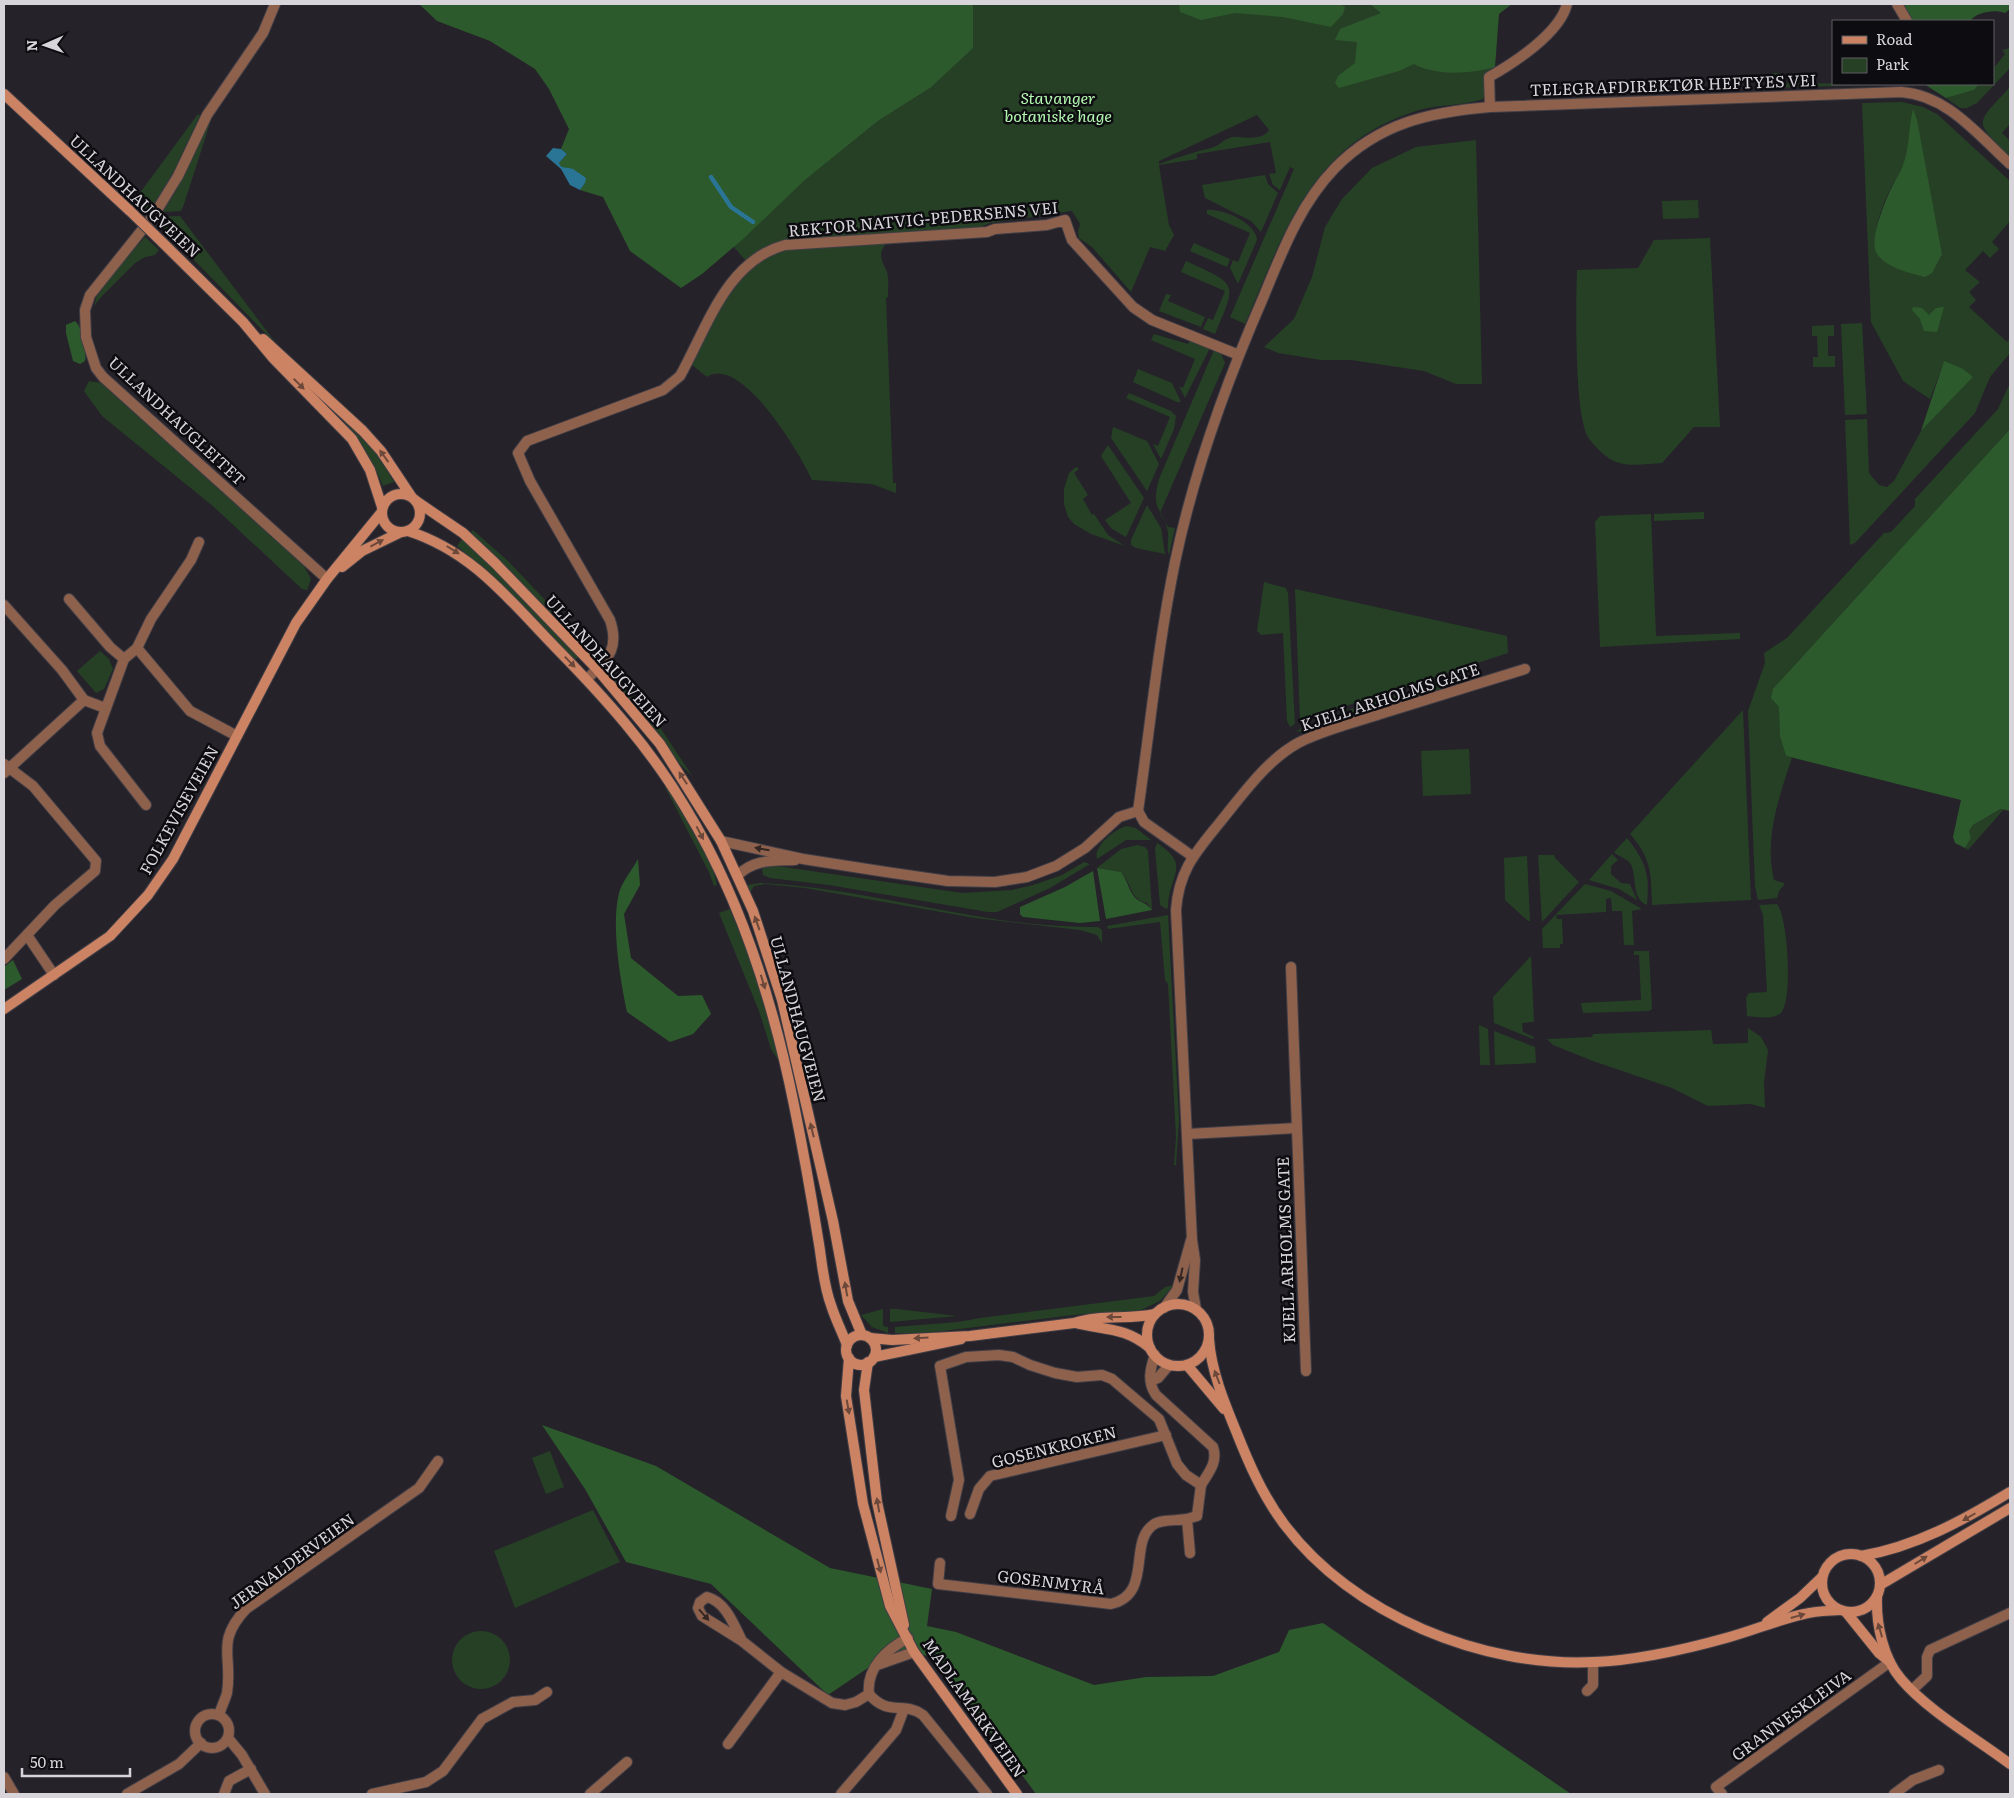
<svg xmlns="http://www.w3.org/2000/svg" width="2014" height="1798" font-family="Literata,serif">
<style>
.green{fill:#264025;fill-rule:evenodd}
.forest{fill:#2d5a2c}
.water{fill:#2a7596}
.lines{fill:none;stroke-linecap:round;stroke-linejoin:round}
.stream{stroke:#2a7596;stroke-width:4.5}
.street-casing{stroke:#413e46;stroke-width:12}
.secondary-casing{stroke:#413e46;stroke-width:12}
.street{stroke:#8e614d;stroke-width:10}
.secondary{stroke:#cc8363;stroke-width:10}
.secondary-bridge-casing{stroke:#413e46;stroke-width:12;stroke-linecap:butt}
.secondary-bridge{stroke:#cc8363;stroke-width:10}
.oneway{fill:#6c483a}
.oneway2{fill:#342622}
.labels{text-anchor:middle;stroke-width:5;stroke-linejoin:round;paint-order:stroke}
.street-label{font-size:16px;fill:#d7d4da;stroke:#0d0c10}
.park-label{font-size:16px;font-style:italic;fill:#b3f8b0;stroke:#0d0c10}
</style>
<rect width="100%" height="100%" fill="#25222a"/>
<g class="green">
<path d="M972 4H1497L1494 70 1486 73C1484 82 1487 91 1483 99 1463 106 1440 104 1419 110 1311 143 1285 231 1245 324L1230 317 1294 169 1290 167 1280 190 1273 185 1269 174 1276 173 1270 142 1197 154V159L1159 165 1169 225 1174 235 1165 251 1150 247 1131 292 1092 247 1079 238 1078 231 1080 224 1072 211 990 223 978 228 887 243C876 254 883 262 887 272 889 279 888 290 888 297L886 298 893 483H896V493L872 484 812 480C801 455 741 354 707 377L692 365 697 349 746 261 733 246 805 180 878 121 930 88ZM1257 115 1269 130C1261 142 1244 136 1232 137 1224 139 1219 146 1211 148 1194 152 1176 158 1159 164V161Z"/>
<polygon points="2010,48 2010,68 1977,103 1967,108 1960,108 1946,98 1974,90 1979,84 1993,84 1993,69 2005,54 2002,50"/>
<polygon points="1780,73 1782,83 1902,84 1773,88 1768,83 1768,76 1773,73"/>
<path d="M2010 87V124L2002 133 2010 141V156C1972 120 1976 124 2010 87Z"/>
<path d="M1902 102 1923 107 1937 114 2010 181V221L1992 242 1999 249 1990 258 1983 251 1965 270 1980 282 1969 292 1976 300 1969 307 2007 342 2010 339V353L1990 377 1975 413 1855 543 1850 545 1845 420 1867 419 1869 473 1879 485 1887 487 1894 481 1921 431 1973 377 1944 362 1930 399 1903 381 1871 322 1862 103ZM1915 117 1942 254H1877C1871 231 1883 202 1894 182 1896 178 1900 174 1902 169 1909 151 1908 133 1915 117Z"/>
<polygon points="198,114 200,116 173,173 148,214 134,201"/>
<polygon points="212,117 183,207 181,211 162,212 176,191"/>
<polygon points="1476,140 1482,384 1456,384 1424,371 1351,360 1321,360 1278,353 1264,347 1294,319 1312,277 1325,227 1342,199 1372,168 1416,147"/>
<polygon points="1265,175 1268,184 1278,193 1261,232 1251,221 1205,198 1202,185"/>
<polygon points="1698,200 1699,218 1663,219 1662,201"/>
<path d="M1207 210C1222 208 1256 223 1257 240L1238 284 1230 268 1233 260 1238 262 1250 233 1207 214Z"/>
<polygon points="180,216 278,346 156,221 159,217"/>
<polygon points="145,237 159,250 155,255 145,257 135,263 101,297 94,306 99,289"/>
<path d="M1710 238 1720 427H1694L1662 463C1648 464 1630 467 1616 462 1606 458 1594 446 1588 437 1574 414 1576 301 1577 270L1638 268 1654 240Z"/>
<polygon points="1194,243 1230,259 1227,267 1190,251"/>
<path d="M1186 261C1237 285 1238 281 1215 334L1203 329 1208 318 1213 320 1225 291 1181 272Z"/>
<polygon points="1166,294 1171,295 1168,301 1205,317 1201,327 1159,311"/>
<polygon points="1862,323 1867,414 1845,415 1841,324"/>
<polygon points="1834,325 1834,336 1828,336 1828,356 1835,356 1835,367 1813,367 1813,357 1818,357 1817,336 1812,336 1812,326"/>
<polygon points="1154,334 1188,344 1190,341 1210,348 1185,398 1179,386 1183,388 1195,359 1151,340"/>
<path d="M1214 350 1221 354 1225 363 1160 513 1168 527 1175 528 1169 555C1166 547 1169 540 1168 532 1163 506 1150 513 1159 479Z"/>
<polygon points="1138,369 1172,383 1181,402 1177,402 1133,382"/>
<polygon points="89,381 101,383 304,566 311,579 307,590 302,589 214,507 102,416 84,391"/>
<path d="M2010 383V429L1781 680C1779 706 1778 730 1786 756L1792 758C1779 796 1764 840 1774 880L1784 883V885L1779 891 1777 898 1758 900 1755 886 1748 711 1765 663 1764 653 1787 638 1884 533 1891 532 1915 506V499L1998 409Z"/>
<polygon points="1129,393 1171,411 1176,416 1174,429 1161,459 1153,444 1158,446 1170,417 1126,398"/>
<path d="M345 421 377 454 394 482 383 486C373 462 361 442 343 423Z"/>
<polygon points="1113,427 1147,441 1159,464 1147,491 1111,438"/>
<polygon points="1108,445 1144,498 1126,537 1112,529 1105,520 1131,503 1101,456"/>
<polygon points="1076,467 1079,469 1074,473 1088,495 1083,499 1092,515 1094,514 1108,535 1125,546 1091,534 1074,524 1068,517 1064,504 1064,489 1069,473"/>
<polygon points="1147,505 1161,528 1165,554 1136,548 1131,545 1131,540"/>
<polygon points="1704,512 1704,519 1654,521 1654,514"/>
<polygon points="1651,514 1656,636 1740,633 1740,639 1600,647 1595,522 1600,516"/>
<polygon points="473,530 508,561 592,649 583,648 470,533"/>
<polygon points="462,539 492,567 578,657 574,661 496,580 457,546"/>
<polygon points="1264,582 1286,588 1288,593 1295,724 1290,727 1287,721 1283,633 1261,635 1257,631"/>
<polygon points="1295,589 1507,636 1508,653 1300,721"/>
<polygon points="100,651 109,659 113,669 104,689 96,693 77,671"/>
<polygon points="613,672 657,723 693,777 680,764 615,683"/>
<polygon points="1452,677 1454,684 1308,733 1296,731 1327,717"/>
<path d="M1743 710 1751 900 1652 905C1651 874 1652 859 1630 834Z"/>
<polygon points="1469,749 1471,794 1423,796 1421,751"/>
<polygon points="667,786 712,866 717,885 714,886 709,872 665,787"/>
<polygon points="2002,809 2004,809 1968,850 1965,848 1971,838 1969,831 1973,825"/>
<path d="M1127 826 1136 828 1151 840H1126L1097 859C1093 846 1116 828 1127 826Z"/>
<path d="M1627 838C1646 862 1650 874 1647 905 1630 898 1638 875 1630 863 1626 858 1619 857 1614 852Z"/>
<path d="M1157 843C1192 866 1169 874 1168 908L1166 909 1160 905 1155 849Z"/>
<path d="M1137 845 1145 847 1148 851 1152 910 1147 903C1129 899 1132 883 1121 872L1097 868 1121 849Z"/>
<polygon points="1612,854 1618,860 1611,866 1611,874 1621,883 1630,884 1637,900 1619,889 1589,880"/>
<polygon points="1538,855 1554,855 1555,858 1579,882 1542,922"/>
<polygon points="1527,856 1530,921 1528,921 1505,900 1504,858"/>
<polygon points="1084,862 1090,864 1050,888 997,912 988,912 829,885 770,878 763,875 762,868 777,866 962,893 1012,890 1033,885 1062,875"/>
<path d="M760 883C873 888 983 929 1098 927L1102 930V943L1097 935 1080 930 975 918 805 888 765 884 754 886 750 893 747 885Z"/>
<polygon points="1585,884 1611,891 1642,909 1632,911 1634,945 1624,945 1622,911 1612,911 1611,898 1606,899 1606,912 1556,915 1557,919 1562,919 1563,944 1560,944 1560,948 1543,948 1542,929"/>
<path d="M1777 904C1788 917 1793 1000 1781 1013 1773 1020 1757 1017 1747 1016L1746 998 1749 993 1767 992 1763 915 1759 905Z"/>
<polygon points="730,909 764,995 780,1063 771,1049 759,1011 719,913"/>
<polygon points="1168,915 1179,1120 1176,1165 1174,1165 1176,1137 1168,984 1165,980 1160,922 1108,929 1107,926"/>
<polygon points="1634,951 1649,951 1652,1009 1649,1011 1583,1013 1581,1003 1641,1000 1639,955 1634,955"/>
<polygon points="1531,956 1534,1022 1522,1023 1523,1032 1534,1037 1533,1039 1494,1023 1493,997"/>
<polygon points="1479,1025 1488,1029 1490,1065 1480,1065"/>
<polygon points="1748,1028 1761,1037 1768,1050 1764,1083 1765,1108 1751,1104 1708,1106 1672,1088 1593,1061 1553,1045 1547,1039 1592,1037 1593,1034 1711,1030 1713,1044 1748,1043"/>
<polygon points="1494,1031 1535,1047 1536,1063 1495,1065"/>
<polygon points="1174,1285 1160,1301 1139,1311 1082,1314 927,1333 895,1333 895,1327 958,1322 980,1318 1154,1296 1165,1287"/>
<polygon points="883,1309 883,1326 888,1327 888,1333 872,1327 861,1315"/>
<polygon points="890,1309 897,1309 957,1316 890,1322"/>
<polygon points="550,1451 564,1487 546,1494 532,1458"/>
<polygon points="593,1510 620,1562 515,1608 494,1551"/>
<circle cx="481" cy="1660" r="29"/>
</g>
<g class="forest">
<path d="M419 4H973V48L930 88 878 121 805 180 743 239 702 274 681 288 630 251 603 197 580 190 585 183V178C577 171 567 171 558 164L567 154 561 149 569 129 549 89 535 69 490 41 437 21Z"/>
<polygon points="1179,4 1341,4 1345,7 1343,14 1331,27 1283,17 1235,13 1201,20 1180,12"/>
<path d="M1370 4H1512L1499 14 1495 67C1471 74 1436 76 1414 64L1399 71 1339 88 1335 83 1338 76 1355 63 1357 42 1335 40 1340 29 1381 13Z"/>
<path d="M1901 4H2010V9L2005 13C1994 9 1977 12 1970 21H1910Z"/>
<polygon points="1924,84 1979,84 1974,90 1946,98"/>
<path d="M1913 109 1917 120 1942 254 1932 273 1925 277C1910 273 1887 268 1877 254 1868 241 1886 198 1893 185 1895 179 1900 174 1902 168 1910 147 1908 130 1913 109Z"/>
<polygon points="1913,307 1922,308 1929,315 1936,308 1944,307 1937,332 1924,331 1920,319 1912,310"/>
<path d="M75 321C82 326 87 353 85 361L80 364 73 361 66 333V325Z"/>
<polygon points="1944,361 1963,369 1973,377 1921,431"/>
<polygon points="2010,429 2010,811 2001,809 1973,825 1969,831 1971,838 1965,848 1955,843 1953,837 1961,800 1786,756 1780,736 1779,707 1771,698 1773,689 1781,680"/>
<path d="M638 859 640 885 624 914 631 958 678 996 702 995 711 1014 693 1034 670 1042 627 1012C620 979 611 925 619 893 622 882 632 870 638 859Z"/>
<path d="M1097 868 1121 872C1127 879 1128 888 1133 895 1138 903 1144 900 1152 910L1106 919Z"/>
<polygon points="1093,871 1100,921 1080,923 1023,917 1020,914 1020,907 1065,887"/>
<polygon points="13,960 22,979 4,990 4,967"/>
<polygon points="542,1425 656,1466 830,1568 932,1589 927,1626 956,1632 1094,1685 1146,1677 1213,1676 1279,1652 1289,1630 1323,1623 1571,1794 1036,1794 934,1656 890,1653 828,1695 711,1584 626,1562 585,1489"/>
</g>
<path class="water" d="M553 148 561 149 567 154 559 163C561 169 567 167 573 169L586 178 585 183 580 190 570 185 561 169 546 156Z"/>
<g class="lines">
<polyline class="stream" points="711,177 731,207 753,222"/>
<defs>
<g id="street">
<polyline points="275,4 263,33 207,115 178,176 154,215 90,295 85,310 86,337 96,368 103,377 327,579"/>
<polyline points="1897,4 1907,21"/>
<path d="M1490 107 1489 77C1514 63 1560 33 1567 4"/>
<polyline points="69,599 110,647 124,659"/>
<polyline points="4,605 62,670 84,700"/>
<polyline points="137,648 190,711 237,736"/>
<path d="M587 679C607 659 620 650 610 620L530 481 518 453 527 441 663 390 680 376C707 328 726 261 785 245L987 232 995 229 1047 225 1065 220 1072 240 1133 307 1152 320 1239 355"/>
<polyline points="84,700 105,708"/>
<polyline points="4,764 33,786 96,861 95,871 55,905 4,959"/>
<polyline points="4,773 84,700"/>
<polyline points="146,805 100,746 97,733 124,659 137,648 151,619 191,560 199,542"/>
<polyline points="1138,811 1144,822 1192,856"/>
<path d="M721 841 803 859 886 872 948 881 995 882 1027 877 1056 866 1085 848 1119 817 1138 811C1150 728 1158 644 1175 562 1194 471 1226 383 1263 298 1282 252 1300 204 1335 168 1379 123 1430 112 1490 107L1901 92C1947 95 1978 135 2010 164"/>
<path d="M738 875C755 859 772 861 795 860"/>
<polyline points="27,935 54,975"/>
<polyline points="1291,967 1306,1371"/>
<polyline points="1188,1134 1297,1128"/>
<polyline points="1164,1308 1177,1290 1191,1240"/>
<path d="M1196 1309 1193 1292 1195 1260 1192 1240 1176 910C1179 869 1197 851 1221 821 1243 794 1267 760 1298 743 1323 730 1353 723 1380 714 1428 699 1476 684 1525 669"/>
<polyline points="1151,1381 1158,1378 1169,1365"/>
<polyline points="970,1514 979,1489 990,1476 1166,1435"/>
<path d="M951 1516 959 1480 940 1366 966 1357 999 1355 1013 1357 1030 1365 1055 1373 1077 1377 1102 1375 1112 1379 1159 1419 1177 1464 1186 1475 1201 1485C1209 1472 1218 1462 1213 1447L1156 1395C1147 1382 1150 1369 1155 1355"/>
<polyline points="1190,1553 1187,1519 1197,1516 1201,1485"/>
<path d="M940 1563 938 1584 1111 1604C1153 1594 1128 1543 1153 1525 1161 1519 1177 1521 1187 1519"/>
<path d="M742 1641C734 1625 726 1602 707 1597L700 1602 698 1608 702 1616 742 1641 781 1672 832 1703 845 1705 856 1702 869 1694C866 1668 887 1649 908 1638"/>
<polyline points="877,1665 914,1652"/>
<polyline points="1912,1690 1927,1676 1927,1657 1930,1650 2010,1613"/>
<polyline points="1587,1691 1593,1685 1593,1662"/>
<path d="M869 1694C888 1717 904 1701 923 1715L987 1794"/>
<circle cx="212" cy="1731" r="17"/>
<path d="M219 1715C221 1708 225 1700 227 1693 233 1656 215 1642 246 1609L419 1488 438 1461"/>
<polyline points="228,1738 242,1755 265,1794"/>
<polyline points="728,1744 781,1672"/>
<polyline points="4,1777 14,1794"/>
<polyline points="127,1794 179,1764 201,1743"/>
<polyline points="224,1794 229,1781 251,1769"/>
<polyline points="372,1794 426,1782 443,1771 482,1719 513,1702 535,1700 547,1692"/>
<polyline points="590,1794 627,1762"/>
<polyline points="841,1794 896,1730 904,1709"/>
<polyline points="1722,1794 1716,1787 1890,1662"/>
<polyline points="1894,1794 1913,1780 1939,1770"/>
</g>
<g id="secondary">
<polyline points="4,94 130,211"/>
<polyline points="162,242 243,322 273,358 352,439 370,470 382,507"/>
<polyline points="263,339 363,431 381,451 411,496"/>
<circle cx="401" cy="513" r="19"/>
<polyline points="416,501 463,533 495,563 597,669 660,744 721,841 753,911 782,1000 833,1221 848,1301 862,1335"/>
<path d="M408 531C474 552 511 602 557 649 605 698 650 748 685 807 741 898 773 1001 794 1105 803 1149 811 1194 818 1238 822 1260 823 1284 831 1305 835 1318 842 1332 847 1345"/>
<polyline points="342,567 362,551 401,532"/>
<polyline points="4,1009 110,936 148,895 173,859 296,623 327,579 381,513"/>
<circle cx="1178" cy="1335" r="31"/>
<path d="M1075 1323C1104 1330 1126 1327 1150 1348"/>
<circle cx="861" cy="1350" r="15"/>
<path d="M870 1338 892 1340 970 1336 1074 1323C1100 1314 1128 1320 1155 1314"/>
<path d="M1209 1339C1211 1370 1224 1402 1236 1431 1249 1464 1263 1496 1284 1524 1352 1615 1483 1668 1595 1662 1640 1660 1683 1650 1726 1638 1752 1631 1777 1620 1804 1614 1815 1611 1828 1611 1840 1610"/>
<polyline points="874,1357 961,1339"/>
<polyline points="849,1358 846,1396 863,1504 890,1606 914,1652 1017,1794"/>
<polyline points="868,1362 864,1390 877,1502 904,1625"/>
<polyline points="1187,1365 1224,1409"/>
<circle cx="1851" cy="1583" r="29"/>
<path d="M1861 1556C1915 1547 1964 1520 2010 1492"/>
<polyline points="1880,1585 2010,1508"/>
<path d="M1877 1597C1876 1624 1883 1658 1901 1679 1928 1711 1977 1739 2010 1764"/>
<polyline points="1846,1612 1879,1653 1889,1661"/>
<polyline points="1767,1622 1800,1598 1822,1577"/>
</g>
</defs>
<use href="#street" class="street-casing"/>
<use href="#secondary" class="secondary-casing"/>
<use href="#street" class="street"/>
<use href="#secondary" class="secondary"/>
<defs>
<polyline id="secondary-bridge" points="130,211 162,242"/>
</defs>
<use href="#secondary-bridge" class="secondary-bridge-casing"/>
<use href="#secondary-bridge" class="secondary-bridge"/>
</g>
<defs><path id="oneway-solid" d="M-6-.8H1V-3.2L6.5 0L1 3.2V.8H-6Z" transform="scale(1.25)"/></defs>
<g class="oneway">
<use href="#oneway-solid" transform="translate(299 384) rotate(45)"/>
<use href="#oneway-solid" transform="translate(384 456) rotate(-126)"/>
<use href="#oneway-solid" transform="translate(377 543) rotate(-28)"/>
<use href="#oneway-solid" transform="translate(453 550) rotate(32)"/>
<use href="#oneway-solid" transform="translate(570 662) rotate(46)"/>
<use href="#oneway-solid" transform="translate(683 778) rotate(-123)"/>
<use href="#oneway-solid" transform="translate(700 833) rotate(62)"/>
<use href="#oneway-solid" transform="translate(757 923) rotate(-110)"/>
<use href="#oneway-solid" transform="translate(763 982) rotate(73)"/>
<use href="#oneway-solid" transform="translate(812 1130) rotate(-104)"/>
<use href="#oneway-solid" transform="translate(846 1289) rotate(-100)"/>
<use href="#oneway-solid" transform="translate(1114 1317) rotate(180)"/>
<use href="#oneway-solid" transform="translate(921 1338) rotate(176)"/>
<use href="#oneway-solid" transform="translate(1217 1377) rotate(-111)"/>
<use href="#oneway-solid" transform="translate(848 1407) rotate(80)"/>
<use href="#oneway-solid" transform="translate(878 1505) rotate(-100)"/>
<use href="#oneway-solid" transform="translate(1969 1517) rotate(150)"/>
<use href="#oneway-solid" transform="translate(1921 1560) rotate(-32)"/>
<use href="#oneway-solid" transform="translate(879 1566) rotate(75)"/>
<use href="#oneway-solid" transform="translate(1798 1616) rotate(-16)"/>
<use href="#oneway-solid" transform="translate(1880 1630) rotate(-106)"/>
</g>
<g class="oneway2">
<use href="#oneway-solid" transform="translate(762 849) rotate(-170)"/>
<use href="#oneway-solid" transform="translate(1181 1275) rotate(102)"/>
<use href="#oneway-solid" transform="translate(704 1615) rotate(48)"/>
</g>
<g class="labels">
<g class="street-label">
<text transform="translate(1673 85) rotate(-2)" y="6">TELEGRAFDIREKTØR HEFTYES VEI</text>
<text transform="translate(135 196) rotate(43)" y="6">ULLANDHAUGVEIEN</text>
<text transform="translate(923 219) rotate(-5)" y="6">REKTOR NATVIG-PEDERSENS VEI</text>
<text transform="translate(177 421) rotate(43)" y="6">ULLANDHAUGLEITET</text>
<text transform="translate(606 661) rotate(48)" y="6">ULLANDHAUGVEIEN</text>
<text transform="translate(1390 697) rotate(-18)" y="6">KJELL ARHOLMS GATE</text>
<text transform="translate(179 810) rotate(-61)" y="6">FOLKEVISEVEIEN</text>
<text transform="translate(798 1019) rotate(75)" y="6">ULLANDHAUGVEIEN</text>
<text transform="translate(1286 1250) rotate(-92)" y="6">KJELL ARHOLMS GATE</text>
<text transform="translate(1054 1447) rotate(-14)" y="6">GOSENKROKEN</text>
<text transform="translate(292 1561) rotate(-36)" y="6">JERNALDERVEIEN</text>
<text transform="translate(1051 1582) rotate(7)" y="6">GOSENMYRÅ</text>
<text transform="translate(974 1708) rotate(55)" y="6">MADLAMARKVEIEN</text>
<text transform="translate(1791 1715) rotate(-36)" y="6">GRANNESKLEIVA</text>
</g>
<g class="park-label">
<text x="1058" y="104">Stavanger<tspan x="1058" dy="18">botaniske hage</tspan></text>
</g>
</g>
<rect width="2014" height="1798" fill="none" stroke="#d7d4da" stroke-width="10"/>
<rect x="1832" y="20" width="162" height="65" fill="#0d0c10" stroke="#5e5c61"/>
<rect x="1842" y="36" width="25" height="8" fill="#cc8363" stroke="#5e5c61"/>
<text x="1876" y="45" font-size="15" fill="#d7d4da">Road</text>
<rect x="1842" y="58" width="25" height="15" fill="#264025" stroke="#5e5c61"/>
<text x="1876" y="70" font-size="15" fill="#d7d4da">Park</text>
<g transform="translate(45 45) rotate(268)" stroke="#0d0c10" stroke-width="4" paint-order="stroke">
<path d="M0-4L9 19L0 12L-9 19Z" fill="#d7d4da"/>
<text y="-8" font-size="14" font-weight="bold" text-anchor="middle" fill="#d7d4da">N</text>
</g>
<path d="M22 1768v8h108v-8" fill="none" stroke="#d7d4da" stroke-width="2.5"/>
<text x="30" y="1768" font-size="15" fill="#d7d4da" stroke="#0d0c10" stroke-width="4" paint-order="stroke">50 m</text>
</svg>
